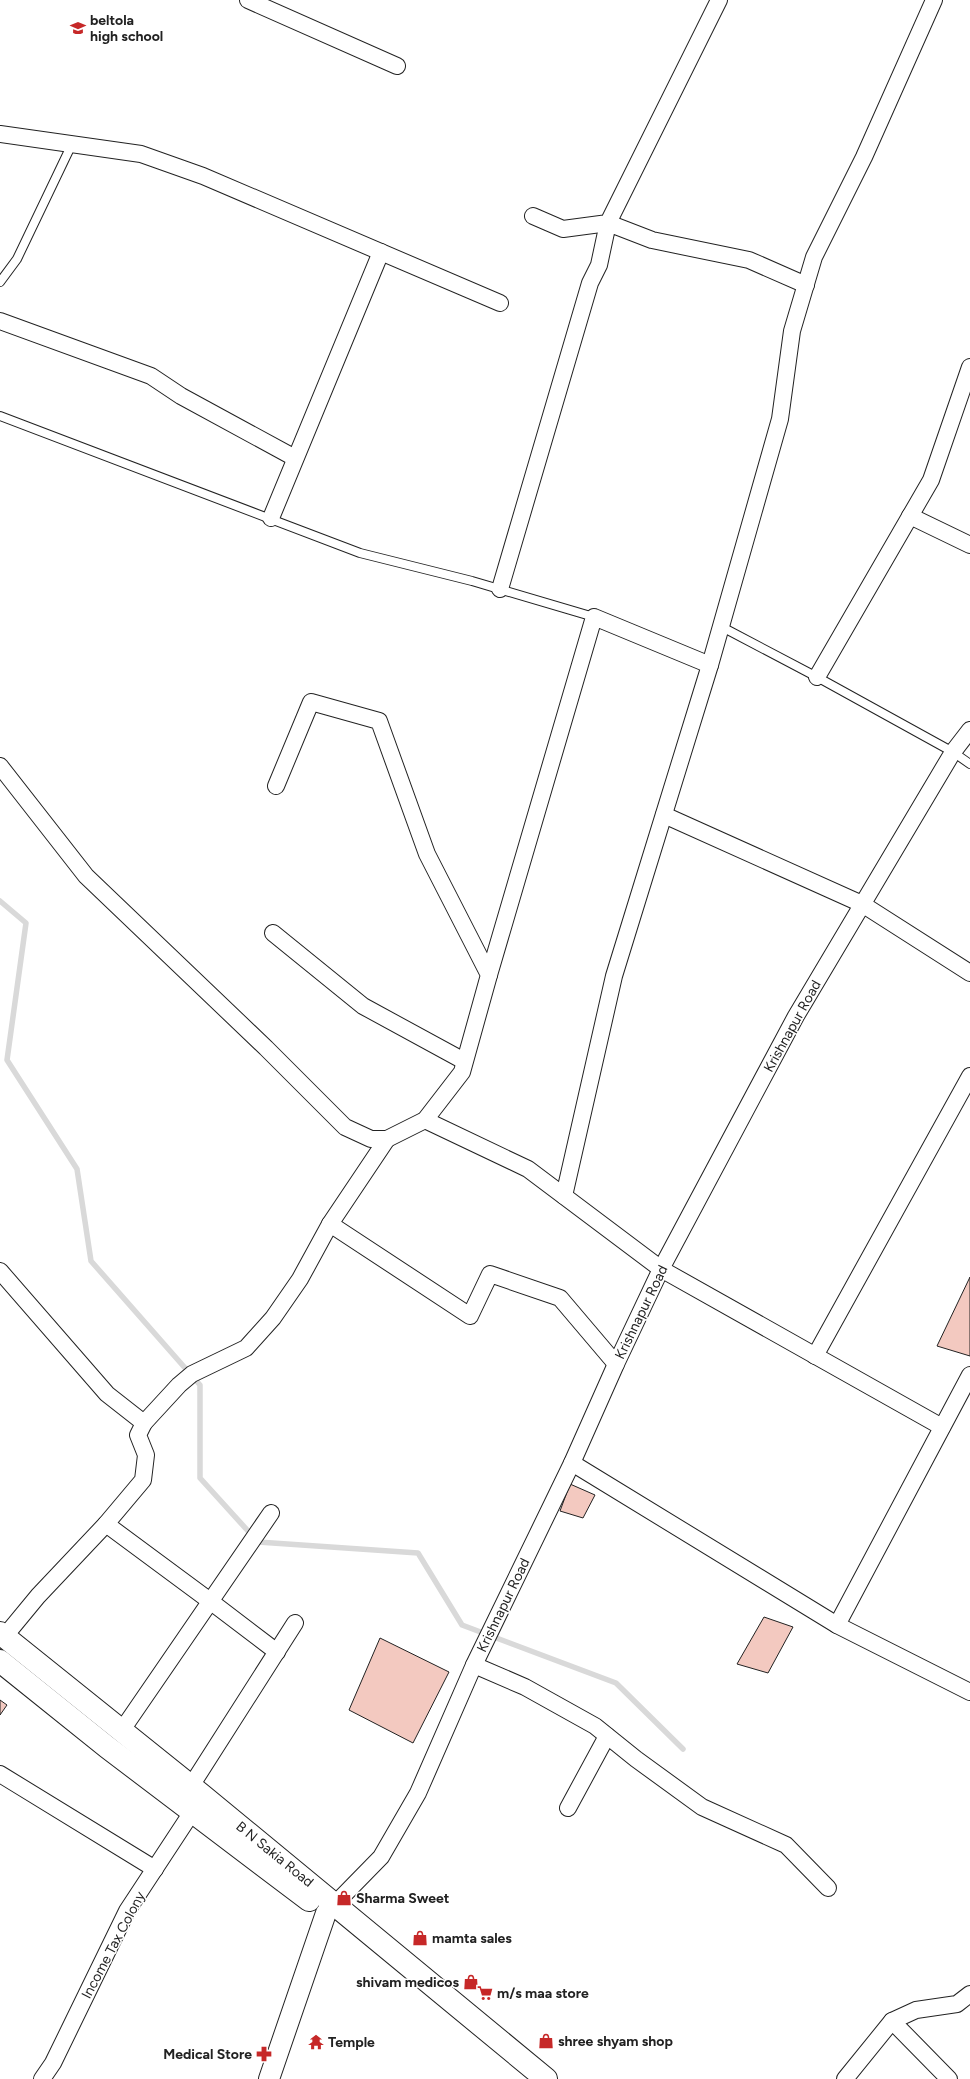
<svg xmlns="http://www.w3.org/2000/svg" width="970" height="2079" font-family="Figtree,sans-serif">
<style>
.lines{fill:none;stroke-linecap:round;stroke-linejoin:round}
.stream{stroke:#d9d9d9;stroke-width:5.5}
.building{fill:#f3c9c0;stroke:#222}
.service-casing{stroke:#222;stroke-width:10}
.minor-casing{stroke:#222;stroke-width:18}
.tertiary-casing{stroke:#222;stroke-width:22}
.secondary-casing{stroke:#222;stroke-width:24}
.service{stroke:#fff;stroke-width:8}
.minor{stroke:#fff;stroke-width:16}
.tertiary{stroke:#fff;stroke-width:20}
.secondary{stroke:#fff;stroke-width:22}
.labels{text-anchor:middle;stroke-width:3;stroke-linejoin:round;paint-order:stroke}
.poi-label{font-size:14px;font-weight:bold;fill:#222;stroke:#fff;text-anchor:start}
.street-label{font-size:14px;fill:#222;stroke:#fff}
</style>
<rect width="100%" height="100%" fill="#fff"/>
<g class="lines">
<polyline class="stream" points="0,901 26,923 7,1060 77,1169 91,1261 200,1385 200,1478 258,1542 418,1553 462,1625 616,1683 683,1749"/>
</g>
<g class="building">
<polygon points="970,1277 970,1356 937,1346"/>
<polygon points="570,1484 595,1495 583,1518 560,1511"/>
<polygon points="764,1617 793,1627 768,1673 737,1664"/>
<polygon points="380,1638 449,1672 413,1743 349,1710"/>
<polygon points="0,1700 7,1705 0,1715"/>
</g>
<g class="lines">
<defs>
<g id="service">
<polyline points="0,282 17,259 72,144"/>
<polyline points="0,416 360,553 472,581 594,617"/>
<polyline points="722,627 817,677 953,752 970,764"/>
</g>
<g id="minor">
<polyline points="248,0 397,66"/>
<polyline points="0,134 141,154 203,176 500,303"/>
<polyline points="533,216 563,229 608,223 719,0"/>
<polyline points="0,321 151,376 181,396 295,458"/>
<polyline points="910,516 970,545"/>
<polyline points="271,518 381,252"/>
<polyline points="500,589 590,283 599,265 608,223 652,240 749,260 806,285"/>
<polyline points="817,677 931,480 970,367"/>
<polyline points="0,766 86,876 266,1048 345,1127 371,1139 387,1139 425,1120 462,1072 489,975 427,854 379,721 311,702 276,786"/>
<polyline points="664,815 862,904 970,973"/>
<polyline points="273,933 363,1006 464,1061"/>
<polyline points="489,975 594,617 710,665"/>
<polyline points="425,1120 528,1169 661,1269 942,1427"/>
<polyline points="564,1196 614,976 710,665 780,419 792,331 814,257 864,157 934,0"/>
<polyline points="330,1224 470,1316 490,1274 560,1298 616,1364"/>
<polyline points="0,1271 107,1394 144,1423"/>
<polyline points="815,1356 970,1076"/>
<polyline points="572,1463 837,1625 970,1692"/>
<polyline points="106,1524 210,1601 277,1652"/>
<polyline points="837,1625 970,1375"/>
<polyline points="5,1636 38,1596 106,1524 143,1480 146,1455 138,1435 144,1423 179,1385 192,1374 246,1348 273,1318 300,1279 330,1224 387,1139"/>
<polyline points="474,1665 525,1687 595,1726 636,1759 702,1807 786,1845 828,1888"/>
<polyline points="122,1730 271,1513"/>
<polyline points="0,1774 155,1869"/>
<polyline points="191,1786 295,1623"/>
<polyline points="568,1808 607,1736"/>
<polyline points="335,1904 381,1857 418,1793 474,1665 572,1463 616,1364 661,1269 796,1016 953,752 970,730"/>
<polyline points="892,2021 949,2079"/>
<polyline points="42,2079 53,2063 127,1911 198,1803"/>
<polyline points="845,2079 892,2021 916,2010 957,2004 970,1994"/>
</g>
<polyline id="tertiary" points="269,2079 326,1913 335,1904"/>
<g id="secondary">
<polyline points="0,1633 203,1796 546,2079"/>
<polyline points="0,1661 107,1747 309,1900"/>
</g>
</defs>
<use href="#service" class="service-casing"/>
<use href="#minor" class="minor-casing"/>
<use href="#tertiary" class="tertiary-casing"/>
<use href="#secondary" class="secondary-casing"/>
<use href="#service" class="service"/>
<use href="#minor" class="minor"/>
<use href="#tertiary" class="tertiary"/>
<use href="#secondary" class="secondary"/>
</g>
<defs>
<symbol id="school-bare" viewBox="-9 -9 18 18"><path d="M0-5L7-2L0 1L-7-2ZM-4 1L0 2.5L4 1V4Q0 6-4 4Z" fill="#c62828" stroke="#fff" stroke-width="2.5" paint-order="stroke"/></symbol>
<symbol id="shop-bare" viewBox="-9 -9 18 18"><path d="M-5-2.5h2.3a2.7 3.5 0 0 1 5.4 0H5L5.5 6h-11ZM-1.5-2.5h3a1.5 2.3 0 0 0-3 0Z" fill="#c62828" stroke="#fff" stroke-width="2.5" paint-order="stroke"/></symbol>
<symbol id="supermarket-bare" viewBox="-9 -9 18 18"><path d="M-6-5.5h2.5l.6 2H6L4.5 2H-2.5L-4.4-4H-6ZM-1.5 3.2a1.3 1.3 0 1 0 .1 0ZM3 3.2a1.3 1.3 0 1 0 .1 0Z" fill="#c62828" stroke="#fff" stroke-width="2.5" paint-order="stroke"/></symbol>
<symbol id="temple-bare" viewBox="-9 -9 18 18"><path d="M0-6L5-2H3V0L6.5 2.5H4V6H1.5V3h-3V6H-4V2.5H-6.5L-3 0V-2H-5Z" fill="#c62828" stroke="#fff" stroke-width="2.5" paint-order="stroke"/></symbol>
<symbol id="pharmacy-bare" viewBox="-9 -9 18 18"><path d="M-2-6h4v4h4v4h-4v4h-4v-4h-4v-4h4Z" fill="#c62828" stroke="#fff" stroke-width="2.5" paint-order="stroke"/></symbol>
</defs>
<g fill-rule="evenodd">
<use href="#school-bare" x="67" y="17" width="22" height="22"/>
<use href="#shop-bare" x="333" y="1887" width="22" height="22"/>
<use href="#shop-bare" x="409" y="1927" width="22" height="22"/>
<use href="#shop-bare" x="460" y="1971" width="22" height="22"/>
<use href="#supermarket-bare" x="474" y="1982" width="22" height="22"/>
<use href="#shop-bare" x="535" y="2030" width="22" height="22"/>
<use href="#temple-bare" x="305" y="2031" width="22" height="22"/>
<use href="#pharmacy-bare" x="253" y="2043" width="22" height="22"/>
</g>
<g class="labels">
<g class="poi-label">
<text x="90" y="25">beltola<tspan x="90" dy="16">high school</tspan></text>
<text x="356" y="1903">Sharma Sweet</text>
<text x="432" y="1943">mamta sales</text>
<text x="459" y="1987" text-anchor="end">shivam medicos</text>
<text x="497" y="1998">m/s maa store</text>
<text x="558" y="2046">shree shyam shop</text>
<text x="328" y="2047">Temple</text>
<text x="252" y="2059" text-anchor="end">Medical Store</text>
</g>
<g class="street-label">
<text transform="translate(792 1026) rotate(-61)" y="5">Krishnapur Road</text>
<text transform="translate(641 1312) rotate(-64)" y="5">Krishnapur Road</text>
<text transform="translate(503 1605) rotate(-64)" y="5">Krishnapur Road</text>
<text transform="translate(275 1854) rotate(39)" y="5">B N Sakia Road</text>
<text transform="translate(113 1945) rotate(-62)" y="5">Income Tax Colony</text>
</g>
</g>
</svg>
